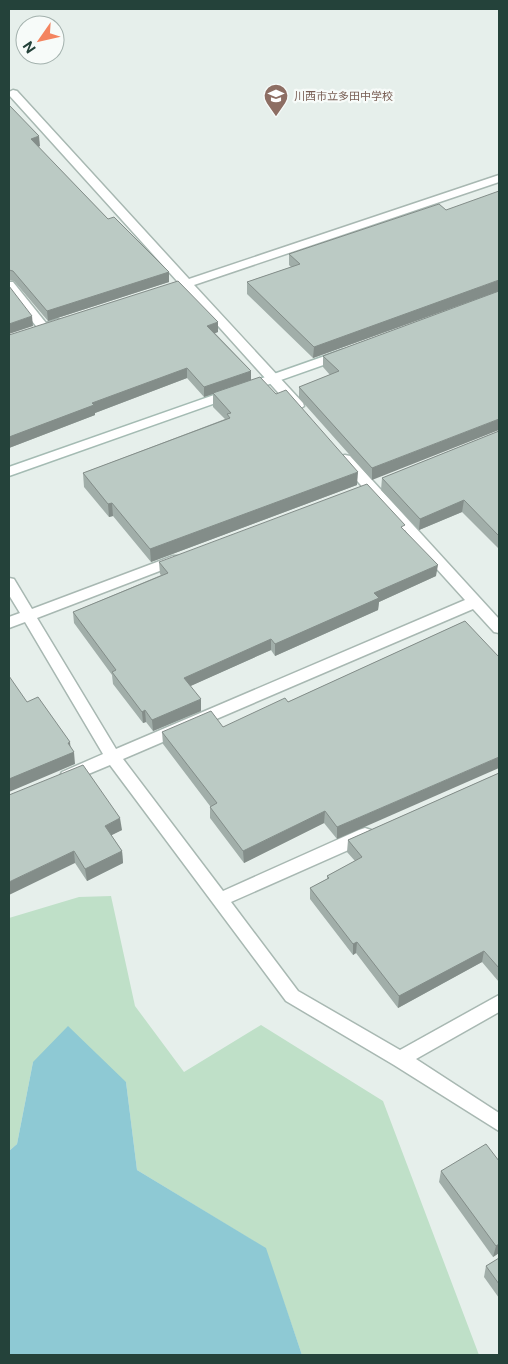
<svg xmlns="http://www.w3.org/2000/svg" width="508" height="1364" font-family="'Public Sans','Noto Sans JP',sans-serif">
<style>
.green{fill:#bfe0c8}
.water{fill:#8ec9d4}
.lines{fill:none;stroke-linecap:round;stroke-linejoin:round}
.street-casing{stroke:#a8b8b2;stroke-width:3}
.secondary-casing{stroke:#a4bbb3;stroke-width:3}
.street{fill:#fff;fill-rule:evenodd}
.secondary{fill:#fff;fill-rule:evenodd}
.wall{fill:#a1aea9}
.shaded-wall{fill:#838d89}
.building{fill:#bbcac4;stroke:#838d89}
.labels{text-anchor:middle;stroke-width:4.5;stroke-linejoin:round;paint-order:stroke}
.far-education-label{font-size:11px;fill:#785e54;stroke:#f7fbf9;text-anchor:start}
</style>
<rect width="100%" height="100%" fill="#e6efeb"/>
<polygon class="green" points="111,896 135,1006 184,1072 261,1025 383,1101 479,1355 302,1355 265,1248 137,1170 126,1082 33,1062 17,1144 9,1151 9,918 79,897"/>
<polygon class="water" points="68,1026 126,1082 137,1170 266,1248 302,1355 9,1355 9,1151 17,1144 33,1062"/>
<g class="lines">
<defs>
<g id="street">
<polygon points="13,90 17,91 189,279 499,175 499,182 194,285 303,403 304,406 298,410 293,409 184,288 174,289 172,286 178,282 9,95 9,92"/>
<polygon points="9,282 13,282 46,323 58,319 64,323 62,326 44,332 40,331 9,292"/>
<polygon points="345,455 350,456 499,619 499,633 494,632 473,609 123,759 223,891 359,830 365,828 371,830 373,835 371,840 231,902 298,991 400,1050 499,995 499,1012 416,1059 499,1113 499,1131 394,1065 286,1001 110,765 74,780 68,782 62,780 60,776 62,772 103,754 25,622 9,628 9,617 20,613 9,595 9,578 14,579 32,609 173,556 183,556 185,559 183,562 37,618 116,749 465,600 340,462 338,459 340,456"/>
</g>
<polygon id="secondary" points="342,350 346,351 348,354 346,357 9,476 9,467"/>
</defs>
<use href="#street" class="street-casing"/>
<use href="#secondary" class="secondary-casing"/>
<use href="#street" class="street"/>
<use href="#secondary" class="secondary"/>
</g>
<g class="wall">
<polygon points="9,105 40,146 38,147 81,191 108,219 169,272 169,282 48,321 14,281 9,280"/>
<polygon points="289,254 499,291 313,358 247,294 247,282 291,267 289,265"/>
<polygon points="499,291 372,480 299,398 299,387 330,375 323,367 323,356"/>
<polygon points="218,332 215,333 251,371 251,380 357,485 151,562 113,516 109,517 84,487 83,473 225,419 213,407 213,394 204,397 187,378 95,413 95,415 9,448 9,335"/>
<polygon points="499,431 499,549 462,512 419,530 381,490 382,478"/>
<polygon points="405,530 436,576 379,602 378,610 275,656 271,650 190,686 201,711 153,731 146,722 143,723 113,684 112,675 74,623 73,612 161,575 160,574 159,562"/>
<polygon points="465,621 337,839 324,823 244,863 210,818 210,806 163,744 162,732 223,727 288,702"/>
<polygon points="499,773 499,982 482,962 398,1008 356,953 353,955 310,899 310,888 327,879 327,876 355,861 347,852 348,840"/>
<polygon points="9,795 122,830 111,835 122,851 123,863 87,881 75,863"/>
<polygon points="499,1161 499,1253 493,1257 439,1182 441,1171"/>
<polygon points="499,1258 499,1298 484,1277 486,1266"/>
</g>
<g class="shaded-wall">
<polygon points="39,136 40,146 32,149 31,139"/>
<polygon points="169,272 169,282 48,321 47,311"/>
<polygon points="499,280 499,291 313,358 314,347"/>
<polygon points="32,316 33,326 9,334 9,324"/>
<polygon points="218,322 218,332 207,336 207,326"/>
<polygon points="187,368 187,378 95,413 95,415 9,448 9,437 92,403"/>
<polygon points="251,371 251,381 204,397 204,387"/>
<polygon points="499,419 499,430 372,480 372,468"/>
<polygon points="358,472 357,485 151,562 150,549"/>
<polygon points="464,500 462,512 419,530 420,519"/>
<polygon points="112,503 113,516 109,517 108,504"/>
<polygon points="438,565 436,576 379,602 378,610 275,656 275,644 374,593"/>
<polygon points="271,639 271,650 184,689 184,678"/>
<polygon points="201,699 201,711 153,731 152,720"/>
<polygon points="145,710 146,722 143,723 142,712"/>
<polygon points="70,742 71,753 74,752 75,764 9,792 9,779"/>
<polygon points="499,757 499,768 337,839 337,827"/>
<polygon points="325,811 324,823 244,863 243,851"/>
<polygon points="120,818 122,830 106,838 105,826"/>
<polygon points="74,851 75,863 9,895 9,882"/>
<polygon points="122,851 123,863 87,881 85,869"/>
<polygon points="357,942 356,953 353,955 353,944"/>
<polygon points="484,951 482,962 398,1008 399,996"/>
<polygon points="499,1244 499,1253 493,1257 496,1246"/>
</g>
<g class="building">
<polygon points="9,105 39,136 31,139 81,191 108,219 114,217 169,272 47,311 13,271 9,270"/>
<polygon points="499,191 499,280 314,347 247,282 300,264 289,254 439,204 446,210"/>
<polygon points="178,281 218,322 207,326 251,371 204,387 187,368 92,403 94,405 9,437 9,335"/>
<polygon points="9,286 32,316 9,324"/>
<polygon points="499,291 499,419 372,468 299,387 339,371 323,356"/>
<polygon points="260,377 276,394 286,390 358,472 150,549 112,503 108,504 83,473 230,418 227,414 231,413 213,393"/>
<polygon points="499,431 499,536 464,500 420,519 382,478"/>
<polygon points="367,484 405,525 401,527 438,565 374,593 379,598 275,644 271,639 184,678 201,699 152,720 145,710 142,712 112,672 116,670 73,612 168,573 159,562"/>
<polygon points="465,621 499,657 499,757 337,827 325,811 243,851 210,807 217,803 162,732 211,711 223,727 285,698 288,702"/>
<polygon points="9,676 27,702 38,697 70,742 68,743 74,752 9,779"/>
<polygon points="83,765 120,818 105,826 122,851 85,869 74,851 9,882 9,795"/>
<polygon points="499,773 499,968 484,951 399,996 357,942 353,944 310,888 329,878 327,876 362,857 348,840"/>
<polygon points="486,1144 499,1161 499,1244 496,1246 441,1171"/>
<polygon points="499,1258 499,1284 486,1266"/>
</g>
<defs>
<symbol id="school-pin" viewBox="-11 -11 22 30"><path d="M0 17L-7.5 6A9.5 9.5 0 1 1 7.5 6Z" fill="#8d6e63" stroke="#f7fbf9"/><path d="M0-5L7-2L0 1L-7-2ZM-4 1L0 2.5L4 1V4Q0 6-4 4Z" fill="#fff"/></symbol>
</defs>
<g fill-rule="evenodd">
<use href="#school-pin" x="262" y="82" width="28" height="38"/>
</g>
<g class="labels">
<g class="far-education-label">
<text x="294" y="100">川西市立多田中学校</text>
</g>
</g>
<rect width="508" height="1364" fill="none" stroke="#24423a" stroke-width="20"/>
<g transform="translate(40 40) rotate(236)"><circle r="24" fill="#f7fbf9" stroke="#a3b1ad"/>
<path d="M0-4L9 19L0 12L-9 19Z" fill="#f4845f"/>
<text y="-8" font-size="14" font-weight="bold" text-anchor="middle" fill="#24423a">N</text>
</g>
</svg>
